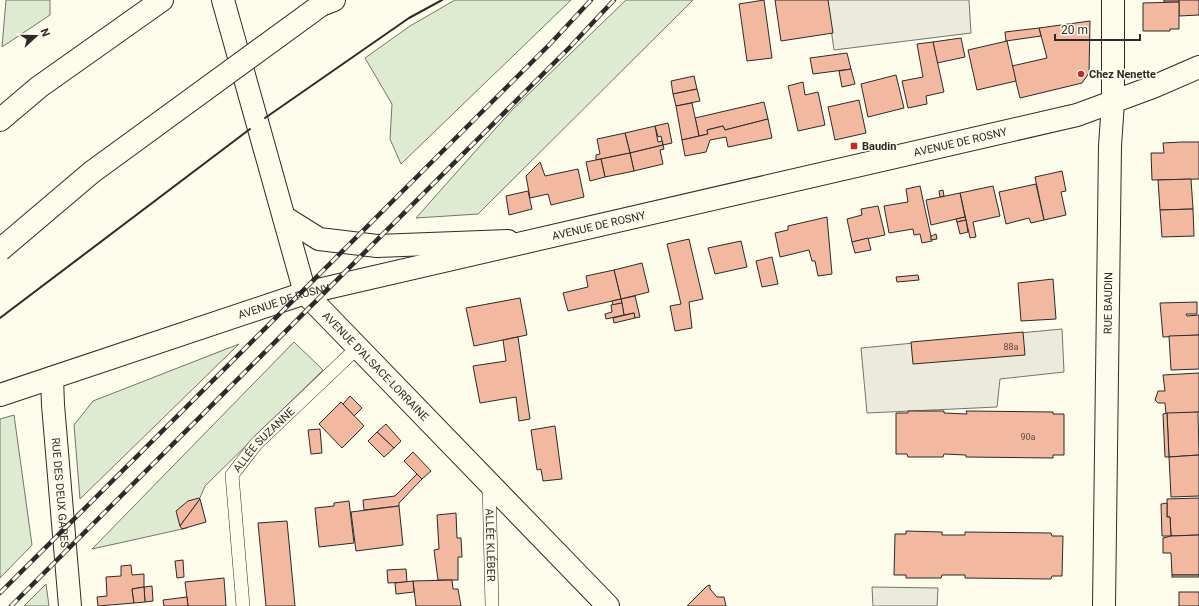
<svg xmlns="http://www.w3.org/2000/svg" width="1199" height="606" font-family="Roboto,sans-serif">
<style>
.green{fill:#deebd1;stroke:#74746e}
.parking{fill:#eceadb;stroke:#74746e}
.building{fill:#f2b8a0;stroke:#2b2b2b}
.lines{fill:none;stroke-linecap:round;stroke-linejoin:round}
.service-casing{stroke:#2b2b2b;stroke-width:14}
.minor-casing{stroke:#2b2b2b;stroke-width:24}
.tertiary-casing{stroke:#2b2b2b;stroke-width:24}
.primary-casing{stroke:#2b2b2b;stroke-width:24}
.motorway-casing{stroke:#2b2b2b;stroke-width:24}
.service{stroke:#fdfbea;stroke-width:13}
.minor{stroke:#fdfbea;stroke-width:22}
.tertiary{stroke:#fdfbea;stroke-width:22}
.primary{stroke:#fdfbea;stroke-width:22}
.motorway{stroke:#fdfbea;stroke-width:22}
.rail-casing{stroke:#2b2b2b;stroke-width:4.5}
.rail{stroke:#fdfbea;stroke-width:3;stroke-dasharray:9;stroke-linecap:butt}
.motorway-bridge-casing{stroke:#2b2b2b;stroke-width:24;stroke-linecap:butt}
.motorway-bridge{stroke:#fdfbea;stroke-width:22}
.wall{stroke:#2b2b2b;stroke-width:2}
.poi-dot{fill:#c62828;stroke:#fdfbea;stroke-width:1.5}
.labels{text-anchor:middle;stroke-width:3;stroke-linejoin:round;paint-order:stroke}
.number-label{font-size:9px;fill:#5d4e48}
.poi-label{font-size:11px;font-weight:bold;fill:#2b2b2b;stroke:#fdfbea;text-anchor:start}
.street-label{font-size:11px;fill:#2b2b2b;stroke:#fdfbea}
</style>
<rect width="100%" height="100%" fill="#fdfbea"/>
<g class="green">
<polygon points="6,0 50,0 50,15 2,47"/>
<polygon points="455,0 571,0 401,164 390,139 392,104 365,58 410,26"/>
<polygon points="626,0 693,0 478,214 416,218 512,110"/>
<polygon points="294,342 323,370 205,486 187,528 92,549"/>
<polygon points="239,344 80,499 74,425 93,401"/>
<polygon points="14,415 32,545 0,578 0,419"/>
<polygon points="46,584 49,606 24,606"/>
</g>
<g class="parking">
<polygon points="827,0 969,0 971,33 834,50"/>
<polygon points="1062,329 1064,372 1000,379 997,407 867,413 861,348"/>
<polygon points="872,587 938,588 937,606 873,606"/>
</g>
<g class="building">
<polygon points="764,0 772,58 747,61 739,4"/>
<polygon points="775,0 828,0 833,33 781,41"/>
<rect x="1164" y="0" width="15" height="2"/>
<polygon points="1179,0 1199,0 1199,15 1179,16"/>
<polygon points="1179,2 1179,29 1170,29 1170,31 1143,31 1143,3"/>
<polygon points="1090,21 1089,73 1082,83 1020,98 1012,66 1047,58 1039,28"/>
<polygon points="1039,28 1041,36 1006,41 1005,32"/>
<polygon points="961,38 965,57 937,63 933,42"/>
<polygon points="1007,41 1016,81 977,90 968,50"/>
<polygon points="933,42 944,92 926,96 927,104 908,108 902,81 923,77 917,44"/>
<polygon points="847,53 851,69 813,74 810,58"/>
<polygon points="851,69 855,84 842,87 839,71"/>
<polygon points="896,75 904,108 868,117 861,84"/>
<polygon points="694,76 697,89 673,94 671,81"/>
<polygon points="803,82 805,95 818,92 825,125 798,131 788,86"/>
<polygon points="697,89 700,101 676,106 673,94"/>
<polygon points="859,100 866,133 835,140 828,107"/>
<polygon points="764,102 768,119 725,130 723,126 707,130 708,134 699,136 695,118"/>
<polygon points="692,103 699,136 682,140 676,106"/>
<polygon points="768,119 772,138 728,147 726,137 710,140 706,152 685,156 682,140 708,134 707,130 723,126 725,130"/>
<polygon points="668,123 672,143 663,145 661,136 658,137 655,126"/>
<polygon points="655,126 658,142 662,141 663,145 630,153 625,133"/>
<polygon points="625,133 630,153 596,160 596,155 600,154 597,139"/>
<polygon points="1182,142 1199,142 1199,179 1152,180 1151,153 1164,153 1163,143"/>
<polygon points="663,145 664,149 660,150 663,164 634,171 630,153"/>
<polygon points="630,153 634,171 605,177 601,159"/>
<polygon points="601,159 605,177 590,181 586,162"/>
<polygon points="540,162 545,176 578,169 584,197 551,205 548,194 530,198 526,176"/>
<polygon points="1062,171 1066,191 1061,192 1066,215 1044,220 1035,177"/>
<polygon points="1191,179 1193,209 1160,210 1158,180"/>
<polygon points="1036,184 1044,220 1031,223 1029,218 1006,224 999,192"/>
<polygon points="920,186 932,241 922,243 920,234 914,235 913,229 889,233 884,206 908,202 906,189"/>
<polygon points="993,186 1000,216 973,222 976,237 970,238 960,193"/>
<polygon points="943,190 944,196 940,197 939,191"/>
<polygon points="528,191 532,209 509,215 506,196"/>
<polygon points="960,193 965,217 931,225 926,200"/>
<polygon points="878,206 885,235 852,242 847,219 862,215 861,209"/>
<polygon points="1193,209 1194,236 1162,237 1160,210"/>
<polygon points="827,217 832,274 818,276 815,261 812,261 809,250 780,257 775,233 788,230 788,226"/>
<polygon points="965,217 966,220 957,222 956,219"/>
<polygon points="966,220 968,232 960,234 957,222"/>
<polygon points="936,234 937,239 931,240 931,236"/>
<polygon points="868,238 871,250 855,253 852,242"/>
<polygon points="689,239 703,299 689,302 692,328 675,331 670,306 681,304 667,244"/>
<polygon points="741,241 747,267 715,274 708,248"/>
<polygon points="772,257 778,284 762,287 756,261"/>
<polygon points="642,263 649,292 621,299 614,270"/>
<polygon points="614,270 621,299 568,311 563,293 588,287 586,276"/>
<polygon points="918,275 919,280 897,282 896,277"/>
<polygon points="1053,279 1056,319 1021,321 1018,283"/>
<polygon points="635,296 640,317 635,318 634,313 624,315 621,299"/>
<polygon points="520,298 527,335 474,346 466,308"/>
<polygon points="621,299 622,303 613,305 612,301"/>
<polygon points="1197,302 1197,314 1186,314 1187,316 1199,315 1199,335 1163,337 1160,303"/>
<polygon points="622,303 624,315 606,319 605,314 612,312 611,305"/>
<polygon points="634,313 635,318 614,323 613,318"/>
<polygon points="1023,332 1025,355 913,364 911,342"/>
<polygon points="1199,335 1199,369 1171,370 1169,336"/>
<polygon points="518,337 530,419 519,421 516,397 480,403 473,366 506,361 503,340"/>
<polygon points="1199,373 1199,412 1166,414 1165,403 1158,403 1155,400 1158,391 1165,391 1163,375"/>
<polygon points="350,396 362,408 354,416 343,404"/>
<polygon points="341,402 364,426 342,448 319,424"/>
<polygon points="908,411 944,411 944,413 967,414 966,411 1053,412 1053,414 1064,414 1064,455 1053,455 1053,458 966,457 966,455 944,454 943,457 908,457 907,454 896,454 896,413 908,413"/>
<polygon points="1198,412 1199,455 1169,457 1167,413"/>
<polygon points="1167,413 1169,457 1165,457 1163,414"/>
<polygon points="386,424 401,441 394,448 377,432"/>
<polygon points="555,426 562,479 543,481 541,469 537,470 531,430"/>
<polygon points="320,429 322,453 311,454 308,430"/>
<polygon points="377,432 394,448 384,457 368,441"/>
<polygon points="413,452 431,471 422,479 404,461"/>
<polygon points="1199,455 1199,496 1171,497 1169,457"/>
<polygon points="417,474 422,479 399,503 399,506 364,510 363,500 395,496"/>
<polygon points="199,498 200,499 180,526 176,511 188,501"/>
<polygon points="1199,498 1199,535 1171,536 1170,517 1167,517 1167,499"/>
<polygon points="200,499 206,522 182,529 180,526"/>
<polygon points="349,501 354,543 319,547 315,508 334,506 334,503"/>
<polygon points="1167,503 1167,517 1170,517 1171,536 1162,536 1161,504"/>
<polygon points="399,506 403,545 356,551 351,512"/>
<polygon points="456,513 457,538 461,538 462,557 458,557 458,580 438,580 434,550 439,549 437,515"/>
<polygon points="287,521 295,606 266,606 258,523"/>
<polygon points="906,531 942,532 942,535 965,535 965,532 1051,533 1052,536 1063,536 1062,576 1052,576 1051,579 965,578 965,575 942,575 941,578 906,578 906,575 894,575 895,534 906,534"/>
<polygon points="1199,535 1199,575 1172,575 1171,553 1163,553 1163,538 1171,536"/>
<polygon points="183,560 184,577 177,578 175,561"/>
<polygon points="131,565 132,575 144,574 144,587 132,589 134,603 98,606 97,597 107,596 106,577 121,576 121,566"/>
<polygon points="406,569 407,582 388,583 387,570"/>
<rect x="1172" y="575" width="27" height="2"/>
<polygon points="224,578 226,606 188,606 185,582"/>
<polygon points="452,580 453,589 458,589 461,606 416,606 413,581"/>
<polygon points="413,581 414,592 396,594 395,583"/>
<polygon points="710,585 710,589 717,597 724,597 726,606 687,606 707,586"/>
<polygon points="152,586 153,601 145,602 144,587"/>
<polygon points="144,587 145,602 134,603 132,589"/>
<rect x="1179" y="592" width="20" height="14"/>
<polygon points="187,597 188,606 164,606 163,600"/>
</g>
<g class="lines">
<defs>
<g id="service">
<path id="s1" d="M489 483 492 606"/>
<path id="s2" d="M243 606 232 475 256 444 357 348"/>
</g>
<g id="minor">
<path id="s3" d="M52 378 53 405 70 606"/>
<path id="s4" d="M1104 606 1110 146 1113 102V0"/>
</g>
<g id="tertiary">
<path id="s5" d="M223 0 305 293 608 606"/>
<polyline points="284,217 319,239 377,246 508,241"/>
</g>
<g id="primary">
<path id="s6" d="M0 395 305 293 1077 115 1153 87 1199 67"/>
</g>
<g id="motorway">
<polyline points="321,5 334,0"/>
<polyline points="0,120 39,87 162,0"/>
</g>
</defs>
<use href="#service" class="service-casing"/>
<use href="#minor" class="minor-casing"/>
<use href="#tertiary" class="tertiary-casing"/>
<use href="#primary" class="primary-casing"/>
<use href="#motorway" class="motorway-casing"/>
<use href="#service" class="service"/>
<use href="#minor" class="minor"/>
<use href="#tertiary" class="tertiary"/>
<use href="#primary" class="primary"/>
<use href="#motorway" class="motorway"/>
<defs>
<g id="rail">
<polyline points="0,593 551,43 591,0"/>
<polyline points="11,606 570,47 614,0"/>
</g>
</defs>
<use href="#rail" class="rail-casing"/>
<use href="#rail" class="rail"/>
<defs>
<polyline id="motorway-bridge" points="0,250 92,172 321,5"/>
</defs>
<use href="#motorway-bridge" class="motorway-bridge-casing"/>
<use href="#motorway-bridge" class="motorway-bridge"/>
<g class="wall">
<polyline points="265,118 409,18 442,0"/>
<polyline points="0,318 250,129"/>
</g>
</g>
<g class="poi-dot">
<circle cx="1081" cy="74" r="4"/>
<rect x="850" y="142" width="8" height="8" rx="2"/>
</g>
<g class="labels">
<g class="number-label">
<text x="1011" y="350">88a</text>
<text x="1028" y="440">90a</text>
</g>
<g class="poi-label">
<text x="1089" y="78">Chez Nenette</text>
<text x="862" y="150">Baudin</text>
</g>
<g class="street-label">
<text dy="4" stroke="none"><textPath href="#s6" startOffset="994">AVENUE DE ROSNY</textPath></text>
<text dy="4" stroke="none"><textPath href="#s6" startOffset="623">AVENUE DE ROSNY</textPath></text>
<text dy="4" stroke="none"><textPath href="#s6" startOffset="299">AVENUE DE ROSNY</textPath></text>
<text dy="4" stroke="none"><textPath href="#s4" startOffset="303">RUE BAUDIN</textPath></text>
<text dy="4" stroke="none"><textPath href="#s5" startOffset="406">AVENUE D'ALSACE-LORRAINE</textPath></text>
<text dy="4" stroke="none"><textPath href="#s2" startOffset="179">ALLÉE SUZANNE</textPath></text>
<text dy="4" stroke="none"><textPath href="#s3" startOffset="115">RUE DES DEUX GARES</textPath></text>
<text dy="4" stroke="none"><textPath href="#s1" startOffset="62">ALLÉE KLÉBER</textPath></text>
</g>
</g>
<g transform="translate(36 36) rotate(69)" stroke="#fdfbea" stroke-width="3" paint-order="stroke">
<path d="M0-3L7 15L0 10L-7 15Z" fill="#2b2b2b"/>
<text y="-6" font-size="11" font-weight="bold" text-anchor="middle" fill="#2b2b2b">N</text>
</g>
<path d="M1055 34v6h85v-6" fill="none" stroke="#2b2b2b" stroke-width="2"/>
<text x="1061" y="34" font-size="12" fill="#2b2b2b" stroke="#fdfbea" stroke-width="3" paint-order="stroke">20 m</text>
</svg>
